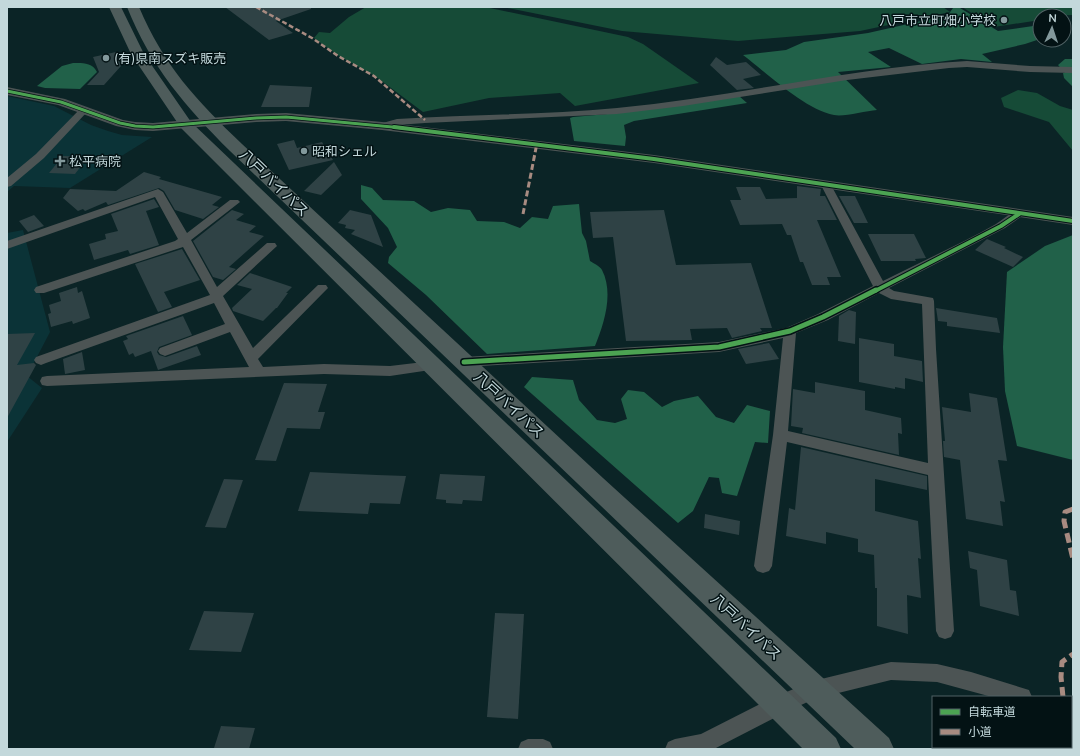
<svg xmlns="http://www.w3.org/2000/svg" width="1080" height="756" font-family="Mulish,'Noto Sans JP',sans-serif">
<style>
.built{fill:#0b3337}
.green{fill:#164b37}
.forest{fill:#216149}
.building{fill:#2f4245}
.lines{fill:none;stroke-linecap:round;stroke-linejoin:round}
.minor{fill:#4c5454;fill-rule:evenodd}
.tertiary{fill:#4c5454;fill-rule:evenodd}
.trunk{fill:#4e5c5b;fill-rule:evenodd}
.quiet-far2{stroke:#a88b81;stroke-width:2.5;stroke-dasharray:5 2.5;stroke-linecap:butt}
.quiet-far1{stroke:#a88b81;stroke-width:3;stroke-dasharray:6 3;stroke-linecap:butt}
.quiet{stroke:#a88b81;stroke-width:5;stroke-dasharray:10 5;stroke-linecap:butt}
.cycleway-far2-casing{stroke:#031214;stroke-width:4.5}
.cycleway-far1-casing{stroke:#031214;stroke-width:6}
.cycleway-casing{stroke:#031214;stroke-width:8}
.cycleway-far2{stroke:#4ca352;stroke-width:3}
.cycleway-far1{stroke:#4ca352;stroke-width:4}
.cycleway{stroke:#4ca352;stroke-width:5}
.poi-dot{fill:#83999c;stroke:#031214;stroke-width:1.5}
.labels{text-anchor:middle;stroke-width:3;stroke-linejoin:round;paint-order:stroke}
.far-poi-label{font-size:13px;fill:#c3d8db;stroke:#031214;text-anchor:start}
.street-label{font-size:15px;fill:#c3d8db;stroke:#031214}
</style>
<rect width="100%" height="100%" fill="#0b2426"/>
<g class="built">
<polygon points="7,96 54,106 91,125 108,131 122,135 152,137 70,188 14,186 7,192"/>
<polygon points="23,230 50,332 27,376 42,388 7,442 7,233"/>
</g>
<g class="green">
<polygon points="366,7 485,7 628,37 643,44 699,83 575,106 560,93 489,98 423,112 375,76 339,56 314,38 319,32 330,33 349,17"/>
<polygon points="503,7 943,7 950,12 860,31 738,41 622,31"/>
<polygon points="962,7 1073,7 1073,15 1040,16 1040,20 994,27"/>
<polygon points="1018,90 1037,93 1060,106 1073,110 1073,151 1049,122 1004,107 1001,98"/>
</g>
<g class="forest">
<path d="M953 8H960L998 31 1040 25V32L1037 33 1040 39 1025 44 982 54 992 62 961 59 922 64 889 48 868 52 891 67 838 72 877 110C865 111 844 117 834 115 804 109 768 74 743 55L786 50 804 42 868 33 948 15Z"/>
<polygon points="1065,59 1073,59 1073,87 1064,78 1063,73 1065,73 1058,65"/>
<path d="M73 63C82 63 92 62 97 72L80 89 45 88 37 86 62 66Z"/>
<polygon points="739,96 747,103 634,121 624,125 626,137 625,146 574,141 570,118 573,117 619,113"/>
<path d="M361 185 372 188 383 200 414 201 431 212 448 208 470 210 477 221 504 222 520 228 532 217 548 219 553 206 579 204 582 233 586 241 590 261C593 263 600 266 602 270 614 293 604 324 595 346L487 354 426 295 388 263 389 257 397 247 388 228 361 199Z"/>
<polygon points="1073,235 1073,460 1017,446 1005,391 1003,347 1007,272 1045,246"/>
<polygon points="532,377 573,380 579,400 597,420 615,423 627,419 621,399 628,390 644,392 662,407 674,401 698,396 716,417 734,423 747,405 770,411 768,443 755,442 737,496 722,493 719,478 709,477 693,511 678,523 524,387"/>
</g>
<g class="building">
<polygon points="225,7 311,7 311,9 276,21 293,33 269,40"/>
<polygon points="116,52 121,66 104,85 87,85 99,72 93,57"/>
<polygon points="716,57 727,65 746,62 761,75 743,79 754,88 737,90 710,65"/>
<polygon points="270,85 312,87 309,107 261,107"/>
<polygon points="294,140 297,148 322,142 333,160 289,170 277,144"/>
<polygon points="63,156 88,157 75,174 49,173"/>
<polygon points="334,162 342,175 321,195 304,191"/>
<polygon points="144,172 161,177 159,179 222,197 212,205 219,207 203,219 175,210 164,191 159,188 108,205 106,202 85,211 83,209 78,211 63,198 70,189 116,191"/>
<polygon points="797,186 821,189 820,196 825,196 837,220 817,220 841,277 827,277 830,285 812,285 803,262 800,262 791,235 787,235 782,224 740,225 730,200 741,200 736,187 760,187 766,199 797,198"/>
<polygon points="839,196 855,196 868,223 854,223"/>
<polygon points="154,199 159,207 146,211 159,245 130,254 128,250 94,260 89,244 106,239 105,234 118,231 111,214"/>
<polygon points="232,210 244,214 236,220 256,226 249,232 264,236 229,267 236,269 223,280 213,277 193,241"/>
<polygon points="350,210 371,215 383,247 351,234 355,230 345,228 346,225 338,223"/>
<polygon points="664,210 676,265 751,263 772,328 760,328 762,331 732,338 727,328 690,329 692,340 626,341 613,237 593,238 590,212"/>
<polygon points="34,215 44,226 28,232 19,221"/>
<polygon points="868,234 914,234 926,258 915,259 916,261 881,261"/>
<polygon points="987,239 1006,247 1004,248 1023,257 1013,267 975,250"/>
<polygon points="182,249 200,280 164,292 172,307 158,312 135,264"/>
<polygon points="250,273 292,287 286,293 288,293 277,308 276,308 263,321 233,311 232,308 252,289 237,285"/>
<polygon points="77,287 78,293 82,291 90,318 73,324 72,321 51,327 48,314 51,313 49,305 61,301 59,293"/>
<polygon points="936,308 997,318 1000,333 947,326 947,322 938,321"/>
<polygon points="849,310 856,312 855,344 838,341 839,316"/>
<polygon points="183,316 192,335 159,347 157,352 159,355 166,357 197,346 201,355 158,370 151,351 135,357 133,353 129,355 123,341 128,339 126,336"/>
<polygon points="35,333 17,365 34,363 36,365 7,418 7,334"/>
<polygon points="859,338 894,344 894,356 922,361 923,382 905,378 905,389 895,387 895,389 859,382"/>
<polygon points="769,343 779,359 746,364 738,349"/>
<polygon points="82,352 85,370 65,374 63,359"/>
<polygon points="815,382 865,391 865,410 901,418 902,434 898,433 899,455 802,433 803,428 791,426 793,389 815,393"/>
<polygon points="284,383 327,384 318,412 325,412 320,429 287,428 276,461 255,460"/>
<polygon points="969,393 997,398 1007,461 998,460 1005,502 1000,501 1003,526 966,519 960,460 944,457 943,441 945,441 942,407 971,412"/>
<polygon points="801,447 927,476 927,490 875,479 875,511 918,521 921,559 918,558 921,598 907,595 908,634 877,626 877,588 875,588 874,555 858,552 858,539 826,532 826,544 786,536 789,508 795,510"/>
<polygon points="310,472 377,475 406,476 400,504 370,503 368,514 298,511"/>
<polygon points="440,474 485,476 482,501 463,500 462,504 446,503 446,500 436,499"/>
<polygon points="224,479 243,480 226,528 205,527"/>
<polygon points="705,514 740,521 739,535 704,528"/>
<polygon points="968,551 1007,560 1010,590 1016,591 1019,616 980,606 977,570 970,568"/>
<polygon points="204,611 254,613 241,652 189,650"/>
<polygon points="495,613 524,614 518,719 487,717"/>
<polygon points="221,726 255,728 249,749 214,748"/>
</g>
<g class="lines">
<g class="minor">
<path d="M967 61 1030 66 1073 67V73L1030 72 967 67 949 68 847 80 683 106 617 114 425 123 397 125 382 129 377 126 379 124 397 119C470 114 544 115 617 108 734 97 849 68 967 61Z"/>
<polygon points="83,108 88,111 86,113 44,158 11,186 7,187 7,178 36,154 80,109"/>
<path d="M826 182 831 185 883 281C920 262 959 245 996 224 1004 219 1013 209 1023 212L1025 214 1005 228 889 288 894 291 933 298 934 301 936 349 954 631 951 637 945 639 939 637 936 631 928 475 787 442 772 566 769 571 763 573 757 571 754 566 773 435 783 338 719 352 464 367 459 365 457 362 459 359 464 357 719 342 786 328 818 314 873 286 821 185ZM879 293 891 299 922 304 928 463 788 431 796 333 828 320Z"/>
<polygon points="158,189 163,192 187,233 230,200 238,200 240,202 191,240 217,287 267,243 275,243 277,246 223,296 253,348 318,285 326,285 328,288 258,359 263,367 324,364 390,366 432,361 437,363 439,366 437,369 390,376 324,374 47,386 42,385 40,381 42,377 47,376 249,367 230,332 165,356 160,354 158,351 160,348 225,324 214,303 46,363 41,365 36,363 34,360 36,357 210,295 183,247 44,293 36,293 34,290 36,287 175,241 178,239 155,197 7,249 7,241"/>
<polygon points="891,662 937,664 971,672 1029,690 1032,697 992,697 937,682 891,680 814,699 786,712 714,749 665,749 668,742 675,739 701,734 772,698 813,681"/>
<polygon points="1071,696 1073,696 1073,716 1071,716 1071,697 1069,697"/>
<polygon points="528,739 543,739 550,742 553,749 518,749 521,742"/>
</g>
<polygon class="tertiary" points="7,87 65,99 123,120 135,122 153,123 256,114 286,113 382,122 654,155 1073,217 1073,225 654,163 382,130 286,121 256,122 153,131 135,130 116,126 58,105 7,95"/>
<g class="trunk">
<polygon points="109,7 121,7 144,54 191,122 836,738 841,749 803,749 181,128 131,54"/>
<path d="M127 7H139C164 66 196 100 242 144L603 478 889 738 894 749H855L230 151C185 106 151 67 127 7Z"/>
</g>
<polyline class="quiet-far2" points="256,7 312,38 338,56 374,76 425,120"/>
<polyline class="quiet-far1" points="523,214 537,143"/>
<g class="quiet">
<polyline points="1073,509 1065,512 1064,521 1073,559"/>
<polyline points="1063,697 1061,677 1062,662 1073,654"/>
</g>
<defs>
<polyline id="cycleway-far2" points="7,91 61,102 120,123 135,126 153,127 256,118 286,117 403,128"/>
<g id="cycleway-far1">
<polyline points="394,127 654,159 1073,221"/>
<polyline points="875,291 1001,226 1019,214"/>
</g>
<polyline id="cycleway" points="464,362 719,347 790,331 823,317 876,290"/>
</defs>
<use href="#cycleway-far2" class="cycleway-far2-casing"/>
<use href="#cycleway-far1" class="cycleway-far1-casing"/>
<use href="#cycleway" class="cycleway-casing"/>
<use href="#cycleway-far2" class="cycleway-far2"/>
<use href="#cycleway-far1" class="cycleway-far1"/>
<use href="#cycleway" class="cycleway"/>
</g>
<g class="poi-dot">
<circle cx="1004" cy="20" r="4"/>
<circle cx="106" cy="58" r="4"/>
<circle cx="304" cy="151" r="4"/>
<path d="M58 155h4v4h4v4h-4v4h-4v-4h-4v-4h4z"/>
</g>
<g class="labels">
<g class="far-poi-label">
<text x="996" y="25" text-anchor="end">八戸市立町畑小学校</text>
<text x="114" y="63">(有)県南スズキ販売</text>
<text x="312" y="156">昭和シェル</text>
<text x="69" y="166">松平病院</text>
</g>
<g class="street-label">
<text transform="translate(274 183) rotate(44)" y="5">八戸バイパス</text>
<text transform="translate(509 405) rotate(43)" y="5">八戸バイパス</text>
<text transform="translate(746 627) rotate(43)" y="5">八戸バイパス</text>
</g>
</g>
<rect width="1080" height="756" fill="none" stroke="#c3d8db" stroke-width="16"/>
<rect x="932" y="696" width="140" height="52" fill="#031214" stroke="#506164"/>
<rect x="940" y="709" width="20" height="6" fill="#4ca352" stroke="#506164"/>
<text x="968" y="716" font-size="12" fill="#c3d8db">自転車道</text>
<rect x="940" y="729" width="20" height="6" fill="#a88b81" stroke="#506164"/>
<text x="968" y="736" font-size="12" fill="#c3d8db">小道</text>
<g transform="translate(1052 28) rotate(3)"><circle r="19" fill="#031214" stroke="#506164"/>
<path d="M0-3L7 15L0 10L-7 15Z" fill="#83999c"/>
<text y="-6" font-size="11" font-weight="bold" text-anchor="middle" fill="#c3d8db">N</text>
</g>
</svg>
